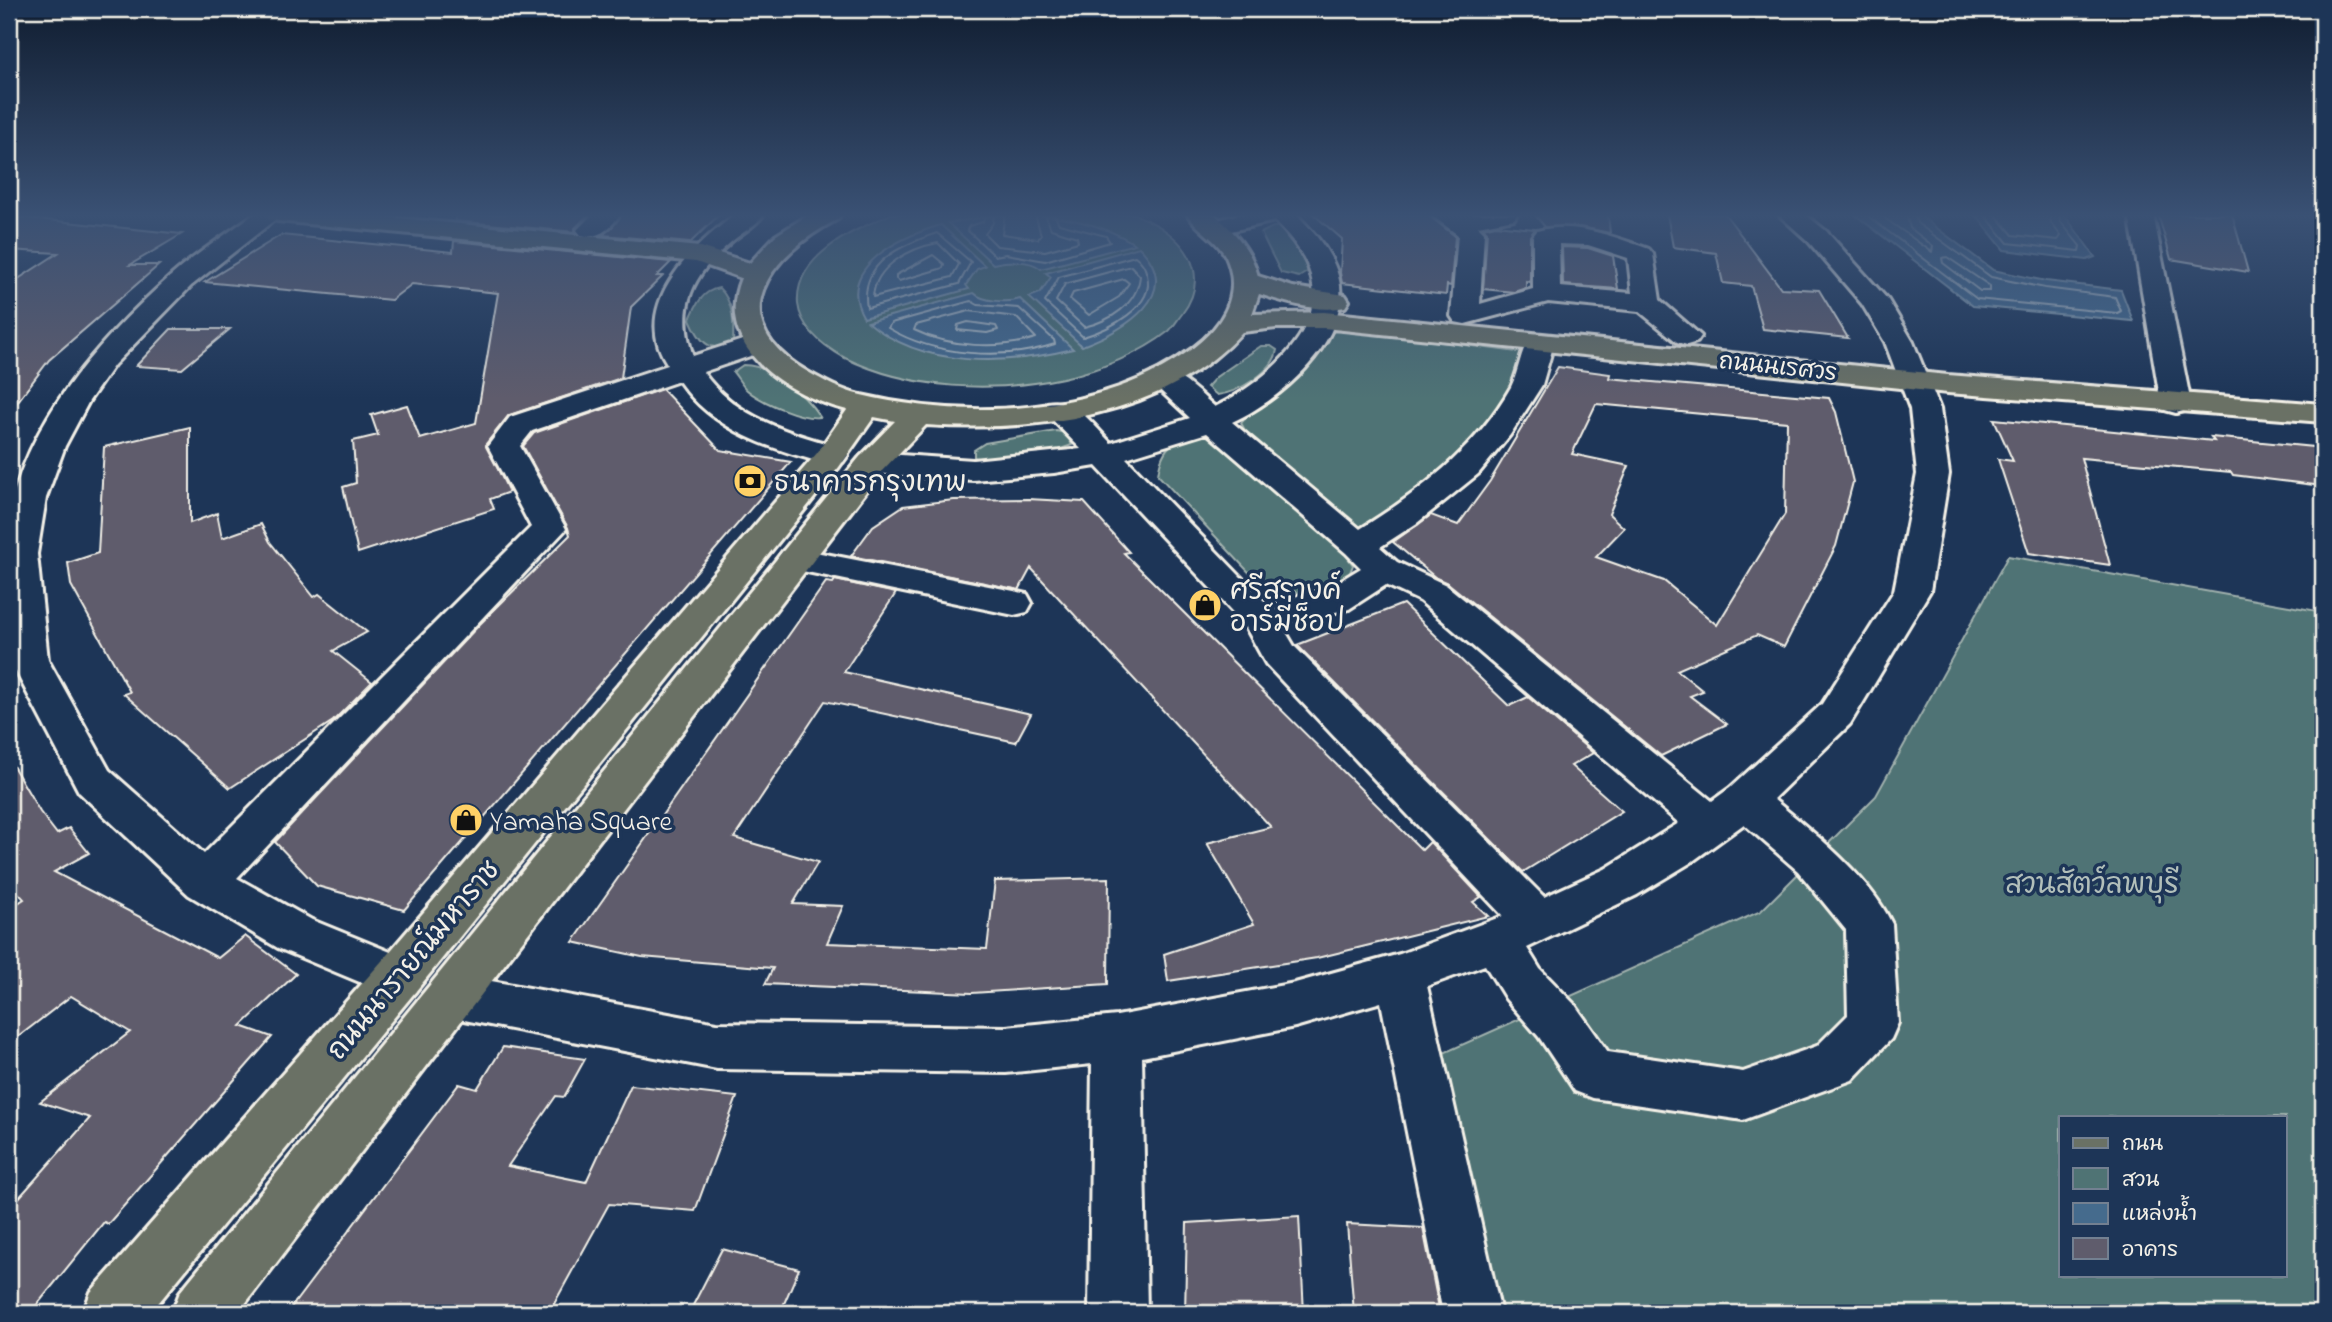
<svg xmlns="http://www.w3.org/2000/svg" width="2332" height="1322" font-family="'Indie Flower','Playpen Sans Thai',sans-serif">
<style>
.green{fill:#4f7374;stroke:#a2b2ae;stroke-width:2;fill-rule:evenodd}
.water{fill:#456b8d;stroke:#8ba1b1;stroke-width:2}
.lines{fill:none;stroke-linecap:round;stroke-linejoin:round}
.shore{stroke:#aebbc4;stroke-width:2}
.building{fill:#5f5c6c;stroke:#f4f1e8;stroke-width:2;fill-rule:evenodd}
.minor-casing{stroke:#f4f1e8;stroke-width:6}
.major-casing{stroke:#f4f1e8;stroke-width:6}
.minor{fill:#1d3557;fill-rule:evenodd}
.major{fill:#6a7165;fill-rule:evenodd}
.labels{text-anchor:middle;stroke-width:7;stroke-linejoin:round;paint-order:stroke}
.far-street-label{font-size:23px;fill:#f4f1e8;stroke:#1d3557}
.poi-label{font-size:28px;fill:#f4f1e8;stroke:#1d3557;text-anchor:start}
.park-label{font-size:28px;fill:#b2bfba;stroke:#1d3557}
.street-label{font-size:28px;fill:#f4f1e8;stroke:#1d3557}
</style>
<rect width="100%" height="100%" fill="#1d3557"/>
<filter id="ink" filterUnits="userSpaceOnUse"><feTurbulence type="fractalNoise" baseFrequency=".0143" numOctaves="2"/><feDisplacementMap in="SourceGraphic" scale="14" xChannelSelector="R" yChannelSelector="G"/><feConvolveMatrix kernelMatrix="1 2 1 2 8 2 1 2 1" color-interpolation-filters="sRGB"/></filter>
<g filter="url(#ink)">
<g class="green">
<path d="M891 214H1135C1144 219 1155 223 1163 229 1195 251 1206 282 1182 314 1178 319 1174 326 1169 331 1140 354 1100 370 1063 378 993 393 911 390 845 358 825 347 801 330 798 304 794 255 855 230 891 214Z"/>
<polygon points="1273,227 1289,227 1308,254 1307,272 1299,277 1281,273 1261,233"/>
<path d="M719 288C734 302 734 324 733 344 708 354 699 340 690 319 696 305 702 291 719 288Z"/>
<polygon points="1350,330 1525,353 1516,384 1495,418 1455,466 1400,511 1356,532 1248,436 1241,423 1325,337 1332,332"/>
<path d="M1261 346H1271L1277 350C1274 372 1237 393 1217 395L1207 387 1216 377Z"/>
<path d="M743 365C771 365 805 394 820 417 803 420 761 402 747 390 742 386 738 378 733 372Z"/>
<polygon points="1056,431 1066,433 1072,445 1052,452 980,460 974,457 974,450 985,443"/>
<path d="M1205 434 1235 445 1337 543 1353 565 1345 585 1311 596 1258 582 1158 475C1162 443 1175 439 1205 434Z"/>
<path d="M2008 556 2323 612V1313H1479L1419 1064 1761 911 1876 796ZM2061 1117H2285V1275H2061Z"/>
</g>
<g class="water">
<path d="M1027 214C1065 217 1101 223 1135 244L1041 269C1030 259 1007 261 993 264L948 223 1001 215Z"/>
<polygon points="1854,214 1918,214 1993,270 2046,281 2121,290 2133,321 1973,306"/>
<polygon points="1975,214 2064,214 2095,257 2087,260 2004,250"/>
<path d="M941 225 985 266 977 269 966 285 969 289 864 318C833 267 903 236 941 225Z"/>
<path d="M1139 247C1187 295 1122 331 1082 346L1029 297 1040 293 1051 277 1046 273Z"/>
<path d="M974 293C983 302 1008 303 1020 299L1073 349C1007 365 923 369 868 322Z"/>
</g>
<g class="lines">
<g class="shore">
<polyline points="985,214 983,222 969,226 967,230 995,256 1006,254 1045,261 1110,242 1106,236 1059,224 1054,214"/>
<polyline points="994,214 993,223 985,234 997,246 1045,251 1078,242 1077,237 1051,229 1045,214"/>
<polyline points="1005,214 1002,234 1038,239 1041,235 1035,214"/>
<polyline points="1865,214 1977,299 2117,313 2121,311 2115,297 2045,288 1991,277 1917,223 1914,214"/>
<polyline points="1879,214 1932,252 1933,246 1910,228 1906,214"/>
<polyline points="1984,214 2008,243 2079,251 2080,246 2060,221 2059,214"/>
<polyline points="1995,214 2013,235 2058,240 2061,236 2051,223 2050,214"/>
<path d="M937 233 971 262 959 284 867 308C859 262 900 246 937 233Z"/>
<path d="M938 243 959 264 952 277 873 297C875 266 910 248 938 243Z"/>
<polygon points="933,255 944,264 943,268 899,281 896,279 896,275"/>
<path d="M1135 256C1142 261 1145 266 1147 275 1156 307 1107 330 1083 337L1045 302 1059 277Z"/>
<polygon points="1947,257 1990,286 1990,291 1980,291 1943,263 1942,258"/>
<path d="M1131 266 1140 276C1137 305 1110 321 1084 327L1056 301 1065 284Z"/>
<polygon points="1124,279 1129,283 1119,297 1089,315 1070,299 1073,293"/>
<path d="M971 301 978 305 1019 308 1054 340 1055 344C1003 361 935 356 888 328L891 323Z"/>
<path d="M969 311 1016 317 1036 338C999 350 949 347 914 330L916 325Z"/>
<polygon points="968,322 996,326 998,330 987,333 957,330 958,325"/>
</g>
</g>
<g class="building">
<polygon points="455,214 589,214 575,228 576,232 455,221"/>
<polygon points="622,214 720,214 690,243 603,235"/>
<polygon points="1313,214 1427,214 1455,236 1451,286 1447,285 1446,295 1342,283 1340,273 1342,239"/>
<polygon points="1534,214 1608,214 1610,233 1580,227 1545,227"/>
<polygon points="1667,214 1725,214 1781,288 1819,290 1848,338 1763,329 1751,286 1723,283 1716,253 1673,247"/>
<polygon points="2158,214 2232,214 2248,272 2171,259"/>
<polygon points="9,216 182,234 130,265 159,265 49,360 9,413 9,285 58,253 9,250"/>
<polygon points="1495,225 1535,229 1530,236 1530,282 1526,281 1526,288 1514,292 1483,289 1487,232 1483,228"/>
<polygon points="281,235 453,252 454,241 671,262 657,276 663,276 631,307 621,378 509,415 486,444 509,492 490,499 494,509 358,553 343,487 356,483 353,441 378,435 371,415 407,405 420,439 476,423 498,293 412,284 391,300 205,282"/>
<polygon points="1562,247 1588,248 1613,256 1618,289 1563,285"/>
<polygon points="171,329 230,329 182,369 136,366"/>
<path d="M1558 367 1610 374 1609 378 1829 398 1836 412 1853 482 1836 546 1784 647 1757 635 1677 670 1703 691 1690 696 1727 724 1661 756 1448 583 1436 578 1393 542 1431 515 1458 525 1490 481ZM1596 404 1787 422 1785 514 1717 625 1664 581 1596 557 1624 528 1609 514 1629 466 1572 454Z"/>
<polygon points="662,389 720,450 791,462 404,910 317,886 275,842 480,624 570,535 568,528 523,446 534,433"/>
<polygon points="1994,419 2214,441 2211,437 2323,448 2323,486 2233,475 2231,472 2081,458 2110,565 2029,553 1998,459 2013,461"/>
<polygon points="190,427 190,523 217,513 222,538 261,524 270,542 314,597 319,594 367,632 333,651 372,682 333,721 230,788 124,694 130,692 71,585 68,563 98,553 104,447"/>
<polygon points="1028,499 1084,502 1129,552 1124,553 1422,850 1430,842 1481,897 1473,902 1488,916 1317,958 1168,981 1164,954 1254,924 1207,843 1271,827 1031,568 1019,590 851,556 873,526 903,506 954,500"/>
<polygon points="835,580 896,593 844,672 1031,714 1016,742 825,701 734,838 818,862 793,904 843,906 827,943 987,949 995,881 1109,878 1108,984 972,993 765,984 773,968 642,957 573,942 826,582 833,583"/>
<polygon points="1403,604 1509,706 1528,697 1593,753 1571,766 1622,811 1523,872 1297,645"/>
<polygon points="9,759 40,812 57,834 69,828 89,853 54,872 218,958 245,936 296,974 241,1026 272,1037 108,1224 104,1222 32,1311 9,1305 9,1209 90,1118 40,1102 130,1032 71,996 9,1044 9,909 24,899 9,883"/>
<polygon points="503,1047 585,1059 564,1097 556,1096 508,1166 586,1182 631,1085 737,1097 695,1211 609,1204 549,1313 287,1313 459,1084 477,1089"/>
<polygon points="1299,1216 1304,1313 1185,1313 1187,1223"/>
<polygon points="1347,1224 1423,1228 1440,1313 1354,1313"/>
<polygon points="722,1249 799,1269 780,1313 689,1313"/>
</g>
<g class="lines">
<defs>
<g id="minor">
<path d="M254 214H282L191 286 114 365 89 401 65 446 46 498 37 554 48 660 109 770 204 854 531 527 488 446 510 417 668 365C628 306 693 246 736 214H764C756 226 741 233 731 242 692 275 676 307 693 356L758 335 768 338 772 344 768 350 703 372C736 419 792 434 843 448L848 455 843 462 832 465C774 450 714 432 679 381L532 431 520 446 566 529 237 878 312 920 415 962 422 977 415 992 398 998 278 948 189 895 79 792 10 660 9 516C27 420 101 338 172 275 197 253 227 234 254 214Z"/>
<path d="M593 214H620C611 228 598 240 581 235L577 230Z"/>
<path d="M1241 214H1296C1315 233 1337 258 1340 286 1346 344 1279 401 1232 422L1360 529C1420 492 1476 449 1511 387 1519 371 1520 352 1530 337L1540 334 1550 337 1554 343 1542 385 1510 435 1478 474 1417 523 1380 547 1397 562 1446 585 1712 801 1730 788 1822 704 1894 591 1917 474 1910 409 1885 342 1862 304 1808 241 1778 214H1805L1826 231 1888 300 1913 342 1940 409 1949 474 1930 591 1850 724 1773 799C1814 833 1869 876 1892 924L1898 1023 1891 1039 1852 1080 1743 1120 1593 1098 1575 1091 1539 1037 1506 999 1485 965 1427 986 1501 1313H1443L1381 1002 1295 1027 1142 1057 1147 1313H1089L1092 1064 1006 1073 717 1069 454 1018 437 1011 430 996 437 981 454 974 717 1023 1006 1027 1117 1016 1295 983 1400 954 1503 916 1266 664 1244 624 1096 466 1054 473 973 480 872 473 861 470 856 463 861 456 872 453 973 460 1081 449 1043 410 1047 403C1075 397 1093 425 1111 443L1190 418 1148 379 1152 373C1177 367 1197 392 1215 407 1261 384 1332 330 1309 269 1302 250 1289 235 1275 221L1218 234 1209 232 1206 227 1209 222ZM1207 433 1346 553 1361 568 1325 590 1266 603 1126 458ZM1386 585 1420 601 1679 823 1605 869 1544 897 1294 646 1281 624 1349 609ZM1744 824 1798 871 1846 930 1848 1015 1817 1046 1743 1072 1608 1052 1575 1005 1540 969 1527 948 1637 895 1690 863Z"/>
<path d="M1430 214H1517L1514 219 1478 226 1484 232 1480 304 1533 289V236L1537 231C1575 221 1614 237 1649 249L1653 254 1660 300 1701 336 1697 342 1687 345 1677 342 1639 311 1548 302 1465 324 1455 322 1451 316 1458 235ZM1559 244 1588 245 1628 258 1632 293 1560 287Z"/>
<polygon points="2129,214 2153,214 2191,404 2187,410 2176,413 2165,410 2161,404"/>
<polygon points="795,548 1014,591 1027,594 1032,603 1027,612 1014,615 783,567 777,559 783,551"/>
</g>
<path id="major" d="M266 214H356L700 247 750 263 775 236 805 217 810 214H841L838 219C769 255 718 320 808 372 824 381 842 391 861 395 967 420 1102 416 1193 348 1221 327 1241 297 1228 262 1221 241 1199 232 1187 214H1214C1235 232 1251 250 1258 276L1293 287 1345 295 1349 301 1345 307C1318 313 1284 302 1259 294L1252 314 1324 312 1948 375 2323 404V422L1948 393 1324 328H1276L1242 332C1165 418 1034 432 926 425L881 472 238 1313H172L180 1292 859 458 895 421 874 417 839 467 415 992 150 1313H83L91 1292 381 962 817 453 847 410C788 395 712 349 741 278L696 262 278 221 269 219Z"/>
</defs>
<use href="#minor" class="minor-casing"/>
<use href="#major" class="major-casing"/>
<use href="#minor" class="minor"/>
<use href="#major" class="major"/>
</g>
</g>
<linearGradient id="sky" x2="0" y2="1"><stop stop-color="#101d30"/><stop offset="0.54" stop-color="#3a5174"/><stop offset="1" stop-color="#3a5174" stop-opacity="0"/></linearGradient>
<rect width="2332" height="399" fill="url(#sky)"/>
<defs>
<symbol id="bank-disc" viewBox="-11 -11 22 22"><circle r="9.5" fill="#ffd166" stroke="#1d3557"/><path d="M-6-4H6V4H-6ZM0-2.3a2.3 2.3 0 1 0 0 4.6a2.3 2.3 0 1 0 0-4.6Z" fill="#111"/></symbol>
<symbol id="shop-disc" viewBox="-11 -11 22 22"><circle r="9.5" fill="#ffd166" stroke="#1d3557"/><path d="M-5-2.5h2.3a2.7 3.5 0 0 1 5.4 0H5L5.5 6h-11ZM-1.5-2.5h3a1.5 2.3 0 0 0-3 0Z" fill="#111"/></symbol>
</defs>
<g fill-rule="evenodd">
<use href="#bank-disc" x="731" y="462" width="38" height="38"/>
<use href="#shop-disc" x="1186" y="586" width="38" height="38"/>
<use href="#shop-disc" x="447" y="801" width="38" height="38"/>
</g>
<g class="labels">
<g class="far-street-label">
<text transform="translate(1778 366) rotate(6)" y="8">ถนนนเรศวร</text>
</g>
<g class="poi-label">
<text x="774" y="491">ธนาคารกรุงเทพ</text>
<text x="1230" y="599">ศรีสุรางค์<tspan x="1230" dy="32">อาร์มี่ช็อป</tspan></text>
<text x="490" y="830">Yamaha Square</text>
</g>
<g class="park-label">
<text x="2092" y="893">สวนสัตว์ลพบุรี</text>
</g>
<g class="street-label">
<text transform="translate(412 959) rotate(-50)" y="10">ถนนนารายณ์มหาราช</text>
</g>
</g>
<rect width="2332" height="1322" fill="none" stroke="#1d3557" stroke-width="35"/>
<rect x="18" y="18" width="2297" height="1287" fill="none" stroke="#f4f1e8" stroke-width="2.5" filter="url(#ink)"/>
<rect x="2059" y="1116" width="228" height="161" fill="#1d3557" stroke="#738091" stroke-width="2"/>
<rect x="2073" y="1138" width="35" height="10" fill="#6a7165" stroke="#738091" stroke-width="2"/>
<text x="2122" y="1150" font-size="21" fill="#f4f1e8">ถนน</text>
<rect x="2073" y="1168" width="35" height="21" fill="#4f7374" stroke="#738091" stroke-width="2"/>
<text x="2122" y="1186" font-size="21" fill="#f4f1e8">สวน</text>
<rect x="2073" y="1203" width="35" height="21" fill="#456b8d" stroke="#738091" stroke-width="2"/>
<text x="2122" y="1220" font-size="21" fill="#f4f1e8">แหล่งน้ำ</text>
<rect x="2073" y="1238" width="35" height="21" fill="#5f5c6c" stroke="#738091" stroke-width="2"/>
<text x="2122" y="1256" font-size="21" fill="#f4f1e8">อาคาร</text>
</svg>
